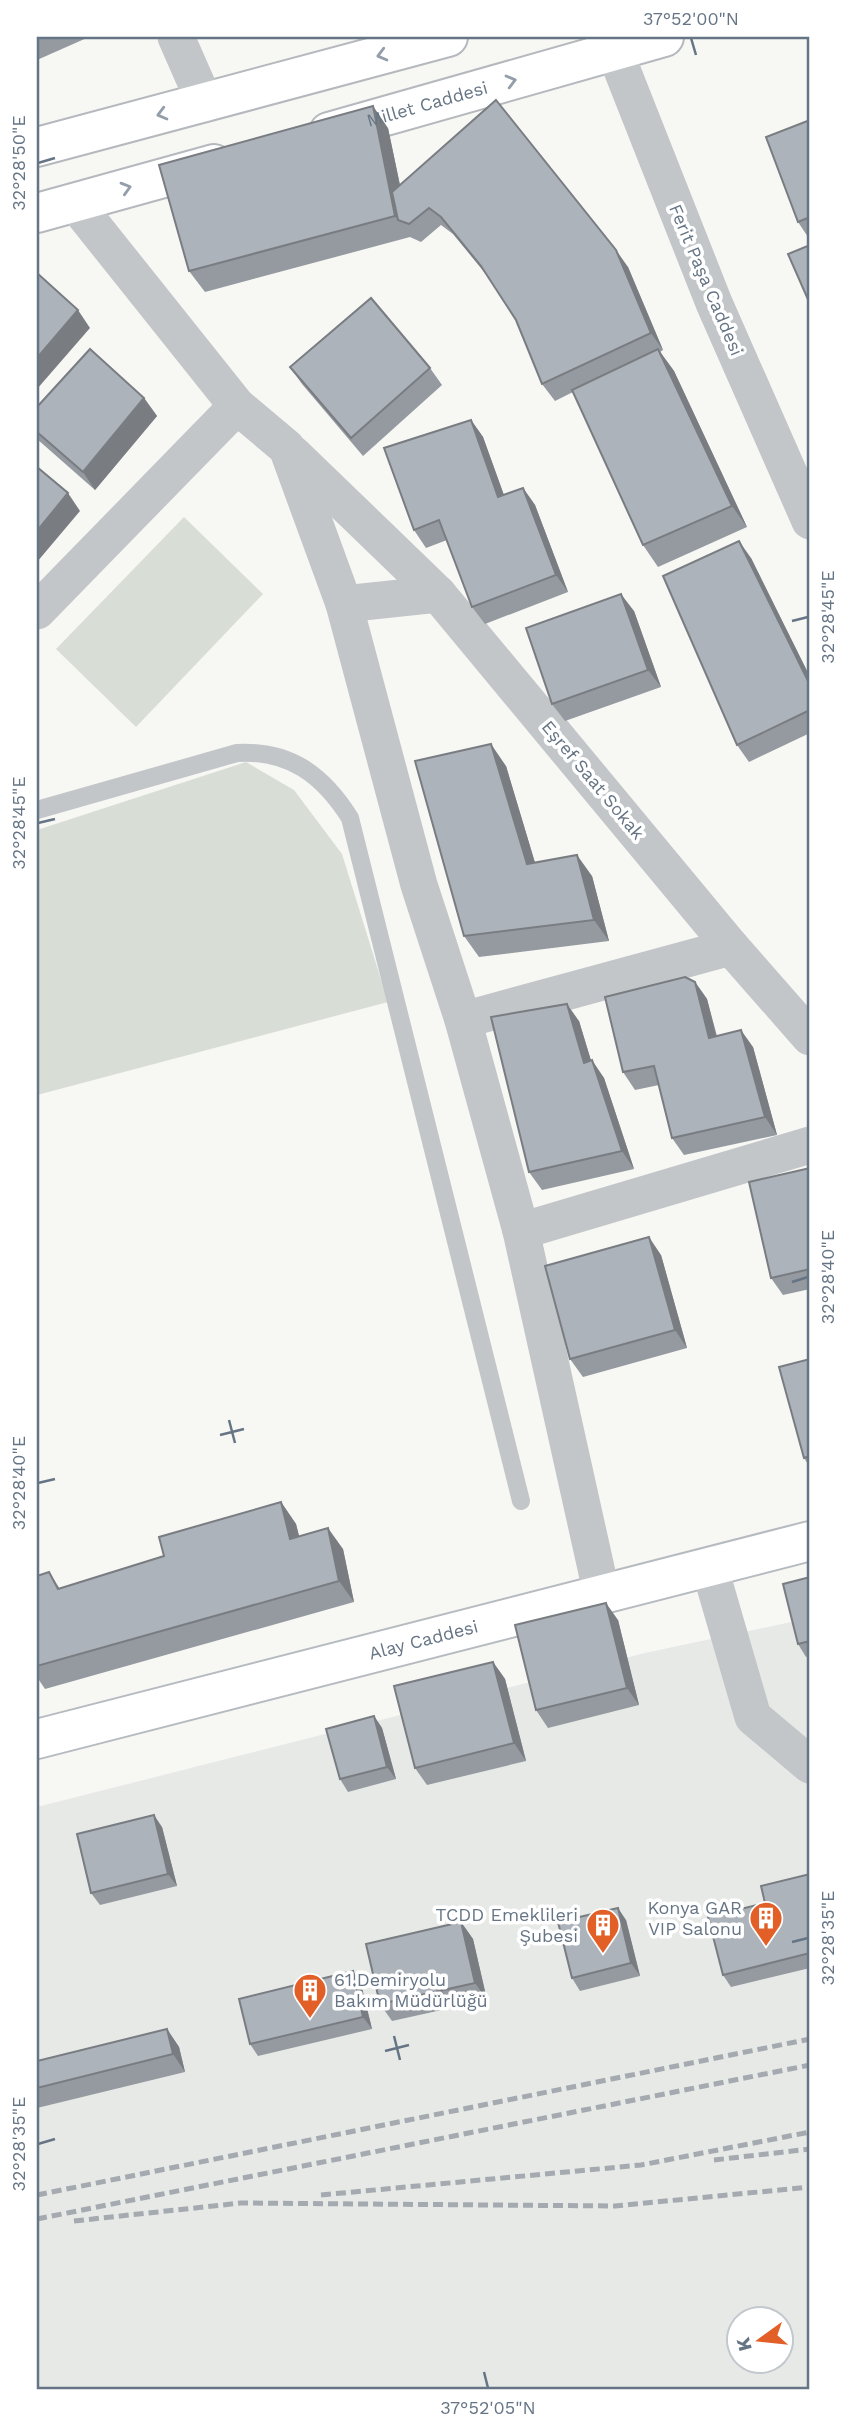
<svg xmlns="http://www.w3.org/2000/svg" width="847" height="2427" font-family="'Work Sans',sans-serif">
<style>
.built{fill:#e7e9e7;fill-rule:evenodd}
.green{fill:#d8ded5}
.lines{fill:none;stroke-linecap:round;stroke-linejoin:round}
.secondary-casing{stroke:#b6bbc0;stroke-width:42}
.primary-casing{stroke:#b5b9bd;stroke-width:42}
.lane{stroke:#c2c6c9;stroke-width:18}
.street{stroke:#c2c6c9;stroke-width:37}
.secondary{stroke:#fff;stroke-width:38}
.primary{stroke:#fff;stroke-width:38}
.rail{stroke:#a5aab0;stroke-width:5;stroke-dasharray:10 5;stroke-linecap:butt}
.wall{fill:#959aa0}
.shaded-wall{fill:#797d82}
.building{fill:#adb3ba;stroke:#797d82;stroke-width:2}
.oneway{stroke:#949eaa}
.ticks{fill:none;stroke:#667585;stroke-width:2.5}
.labels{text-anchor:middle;stroke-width:7;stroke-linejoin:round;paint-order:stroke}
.street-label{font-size:18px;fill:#667585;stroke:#fff}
.poi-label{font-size:18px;fill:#667585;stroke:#fff;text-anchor:end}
.neatline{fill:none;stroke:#667585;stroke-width:2.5}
.ticks-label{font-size:18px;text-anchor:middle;fill:#667585}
</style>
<rect width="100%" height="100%" fill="#f7f7f4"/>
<path class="built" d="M810 1618V2390H37V1807L645 1653ZM738 2318H780V2360H738Z"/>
<g class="green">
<polygon points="184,517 263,594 136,727 56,649"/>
<polygon points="246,762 294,790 342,854 388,1002 37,1095 37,830"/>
</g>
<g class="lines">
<defs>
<g id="secondary">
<path id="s1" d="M37 1739 810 1541"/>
</g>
<g id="primary">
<path id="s2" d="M329 132 664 37"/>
<polyline points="37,147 448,37"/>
<polyline points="37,213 214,164"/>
</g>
</defs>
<use href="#secondary" class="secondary-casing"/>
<use href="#primary" class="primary-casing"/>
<path class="lane" d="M37 810 237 753C290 750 323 775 350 818L521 1501"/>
<g class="street">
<polyline points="176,37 205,103"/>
<polyline points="609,37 714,303 810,521"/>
<polyline points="75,203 237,406 287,448 344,604 419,885 463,1020 521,1231 602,1595"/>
<polyline points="293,454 438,594"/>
<polyline points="344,604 438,594 731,947 810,1037"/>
<polyline points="37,611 237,406"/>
<polyline points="463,1020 731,947"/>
<polyline points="521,1231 810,1145"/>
<polyline points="710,1569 753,1717 810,1765"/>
</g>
<use href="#secondary" class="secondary"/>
<use href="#primary" class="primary"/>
<g class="rail">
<polyline points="714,2160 810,2149"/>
<polyline points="37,2195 810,2039"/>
<polyline points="321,2195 641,2165 810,2132"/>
<polyline points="37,2219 810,2065"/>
<polyline points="74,2221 241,2203 615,2206 810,2187"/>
</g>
</g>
<g class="wall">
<polygon points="37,37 89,37 37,60"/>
<polygon points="810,120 810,240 798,222"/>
<polygon points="388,128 400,185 628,267 663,350 660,352 674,371 747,527 658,567 643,545 573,392 555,401 542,384 516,320 489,278 453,234 441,225 421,242 410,237 205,292 189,271"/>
<polygon points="290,367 430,368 442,385 363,456 302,384"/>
<polygon points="144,398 157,416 95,490 37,439 37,407"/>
<polygon points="471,420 483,437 504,495 523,488 535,505 568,592 485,624 472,607 447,540 426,548 414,530"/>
<polygon points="751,558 810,677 810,733 749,762 737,745"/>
<polygon points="634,611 661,687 565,721 552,704"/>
<polygon points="506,766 535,863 592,876 609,941 479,957 464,936"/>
<polygon points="695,982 707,999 717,1036 753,1047 777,1135 684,1155 672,1138 659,1085 635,1090 623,1072"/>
<polygon points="579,1021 591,1061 604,1078 634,1169 542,1190 529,1172"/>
<polygon points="810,1168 810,1289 783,1295 771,1278"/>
<polygon points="661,1255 687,1348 583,1377 570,1359"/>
<polygon points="810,1359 810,1467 804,1458"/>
<polygon points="281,1502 296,1524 299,1536 343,1549 354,1602 45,1689 37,1677 37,1576 49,1572 60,1589 164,1556"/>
<polygon points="810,1577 810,1656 806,1657 798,1644"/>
<polygon points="618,1620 639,1705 548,1728 536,1710"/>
<polygon points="493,1662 505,1679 526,1761 427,1785 415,1768"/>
<polygon points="374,1716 382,1728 396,1779 348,1792 340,1779"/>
<polygon points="162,1827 177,1886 100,1905 91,1893"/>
<polygon points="810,1874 810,1968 731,1987 723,1975 765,1903"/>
<polygon points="626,1920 640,1976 580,1991 572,1978"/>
<polygon points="461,1922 473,1939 487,2000 392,2021 380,2004"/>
<polygon points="361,1984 372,2029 258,2056 250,2044"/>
<polygon points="167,2029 179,2047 185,2072 37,2108 37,2061"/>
</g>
<g class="shaded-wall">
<polygon points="373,106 388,128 408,224 398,220 395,216"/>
<polygon points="616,250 628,267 663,350 651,333"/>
<polygon points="78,310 90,328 37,389 37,358"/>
<polygon points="658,349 674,371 747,527 732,506"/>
<polygon points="144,398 157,416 95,490 83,472"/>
<polygon points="471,420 483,437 511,515 498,497"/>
<polygon points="523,488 535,505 568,592 556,575"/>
<polygon points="68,493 80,511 37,562 37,531"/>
<polygon points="739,541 751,558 810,677 810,685"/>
<polygon points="621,594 634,611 661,687 648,670"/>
<polygon points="491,744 506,766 542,886 527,864"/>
<polygon points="577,855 592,876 609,941 594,920"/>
<polygon points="695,982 707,999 721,1055 709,1038"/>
<polygon points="567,1004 579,1021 597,1080 584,1063"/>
<polygon points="741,1030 753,1047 777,1135 765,1117"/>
<polygon points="592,1060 604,1078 634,1169 622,1151"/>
<polygon points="649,1237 661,1255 687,1348 675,1330"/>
<polygon points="281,1502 296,1524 305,1560 290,1539"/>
<polygon points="328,1528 343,1549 354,1602 339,1581"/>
<polygon points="606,1603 618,1620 639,1705 627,1688"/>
<polygon points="493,1662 505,1679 526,1761 514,1743"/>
<polygon points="374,1716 382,1728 396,1779 387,1767"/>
<polygon points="154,1815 162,1827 177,1886 168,1874"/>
<polygon points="618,1908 626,1920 640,1976 631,1963"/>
<polygon points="461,1922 473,1939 487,2000 475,1983"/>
<polygon points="353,1971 361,1984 372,2029 363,2017"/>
<polygon points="167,2029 179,2047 185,2072 173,2054"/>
</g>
<g class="building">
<polygon points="496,100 616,250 651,333 542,384 516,320 481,266 441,217 429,208 409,224 398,220 392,192"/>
<polygon points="373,106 395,216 189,271 159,165"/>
<polygon points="810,120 810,217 798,222 766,137"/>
<polygon points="810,245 810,304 788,254"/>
<polygon points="37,273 78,310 37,358"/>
<polygon points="371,298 430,368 351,438 290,367"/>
<polygon points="90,349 144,398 83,472 37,432 37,407"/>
<polygon points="658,349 732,506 643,545 572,390"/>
<polygon points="471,420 498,497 523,488 556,575 472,607 439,520 414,530 384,448"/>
<polygon points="37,467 68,493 37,531"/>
<polygon points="739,541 810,685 810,710 737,745 663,576"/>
<polygon points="621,594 648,670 552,704 526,628"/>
<polygon points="491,744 527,864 577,855 594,920 464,936 415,761"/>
<polygon points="685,977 695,982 709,1038 741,1030 765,1117 672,1138 654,1066 623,1072 605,997"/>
<polygon points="567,1004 584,1063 592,1060 622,1151 529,1172 491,1017"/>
<polygon points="810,1168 810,1269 771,1278 749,1182"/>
<polygon points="649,1237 675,1330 570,1359 545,1266"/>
<polygon points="810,1359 810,1456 804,1458 779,1367"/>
<polygon points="281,1502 290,1539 328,1528 339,1581 37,1666 37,1576 49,1572 58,1589 164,1556 159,1537"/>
<polygon points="810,1577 810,1641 798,1644 783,1584"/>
<polygon points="606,1603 627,1688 536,1710 515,1625"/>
<polygon points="493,1662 514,1743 415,1768 394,1686"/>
<polygon points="374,1716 387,1767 340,1779 326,1729"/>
<polygon points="154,1815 168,1874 91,1893 77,1834"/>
<polygon points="810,1874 810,1953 723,1975 708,1917 765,1903 761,1886"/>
<polygon points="618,1908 631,1963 572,1978 558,1922"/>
<polygon points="461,1922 475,1983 380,2004 366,1944"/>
<polygon points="353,1971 363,2017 250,2044 239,1999"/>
<polygon points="167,2029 173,2054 37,2088 37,2061"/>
</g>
<defs><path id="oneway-chevron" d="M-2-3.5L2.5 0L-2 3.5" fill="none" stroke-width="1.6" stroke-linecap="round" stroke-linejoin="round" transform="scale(1.75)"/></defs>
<g class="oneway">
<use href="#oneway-chevron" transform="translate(382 55) rotate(165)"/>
<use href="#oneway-chevron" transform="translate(511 81) rotate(-15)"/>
<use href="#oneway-chevron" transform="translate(162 114) rotate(165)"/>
<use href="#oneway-chevron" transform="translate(126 188) rotate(-16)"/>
</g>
<path class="ticks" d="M691 38 696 55M38 163 55 158M792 621 808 617M38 823 55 819M792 1282 808 1277M229 1420 235 1443M220 1435 244 1429M38 1483 55 1479M792 1942 808 1938M394 2036 400 2060M385 2051 409 2045M38 2144 55 2139M484 2372 488 2388"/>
<defs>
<symbol id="building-pin" viewBox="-11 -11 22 30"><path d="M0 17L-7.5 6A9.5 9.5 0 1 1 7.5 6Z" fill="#e25f28" stroke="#fff"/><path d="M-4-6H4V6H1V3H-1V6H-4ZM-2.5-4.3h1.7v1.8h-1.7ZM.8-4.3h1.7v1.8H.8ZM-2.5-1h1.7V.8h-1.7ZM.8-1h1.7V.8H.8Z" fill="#fff"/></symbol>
</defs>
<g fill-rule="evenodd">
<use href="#building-pin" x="747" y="1899" width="38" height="52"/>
<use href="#building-pin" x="584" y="1906" width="38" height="52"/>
<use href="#building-pin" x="291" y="1971" width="38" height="52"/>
</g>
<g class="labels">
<g class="street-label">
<text dy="6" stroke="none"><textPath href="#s2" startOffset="102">Millet Caddesi</textPath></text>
<text transform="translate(706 280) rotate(67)" y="6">Ferit Paşa Caddesi</text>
<text transform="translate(593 780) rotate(50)" y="6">Eşref Saat Sokak</text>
<text dy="6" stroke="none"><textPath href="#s1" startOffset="399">Alay Caddesi</textPath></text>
</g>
<g class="poi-label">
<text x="742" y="1914">Konya GAR<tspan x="742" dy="21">VIP Salonu</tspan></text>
<text x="578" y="1921">TCDD Emeklileri<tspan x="578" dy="21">Şubesi</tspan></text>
<text x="334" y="1986" text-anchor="start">61.Demiryolu<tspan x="334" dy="21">Bakım Müdürlüğü</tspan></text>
</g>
</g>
<rect width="847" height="2427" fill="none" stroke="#ffffff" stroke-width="77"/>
<g transform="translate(760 2340) rotate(255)"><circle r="33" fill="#ffffff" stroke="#c2c8ce" stroke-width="2"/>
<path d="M0-5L12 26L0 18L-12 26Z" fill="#e25f28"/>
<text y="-10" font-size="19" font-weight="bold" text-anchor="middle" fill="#667585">K</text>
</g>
<rect x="38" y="38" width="770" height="2350" class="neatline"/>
<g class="ticks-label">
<text x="691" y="25">37°52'00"N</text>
<text transform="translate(19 163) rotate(-90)" y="6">32°28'50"E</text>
<text transform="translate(828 617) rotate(-90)" y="6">32°28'45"E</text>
<text transform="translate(19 823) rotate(-90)" y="6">32°28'45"E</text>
<text transform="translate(828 1277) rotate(-90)" y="6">32°28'40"E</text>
<text transform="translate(19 1483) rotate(-90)" y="6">32°28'40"E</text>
<text transform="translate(828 1938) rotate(-90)" y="6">32°28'35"E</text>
<text transform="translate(19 2144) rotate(-90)" y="6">32°28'35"E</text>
<text x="488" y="2414">37°52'05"N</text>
</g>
</svg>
